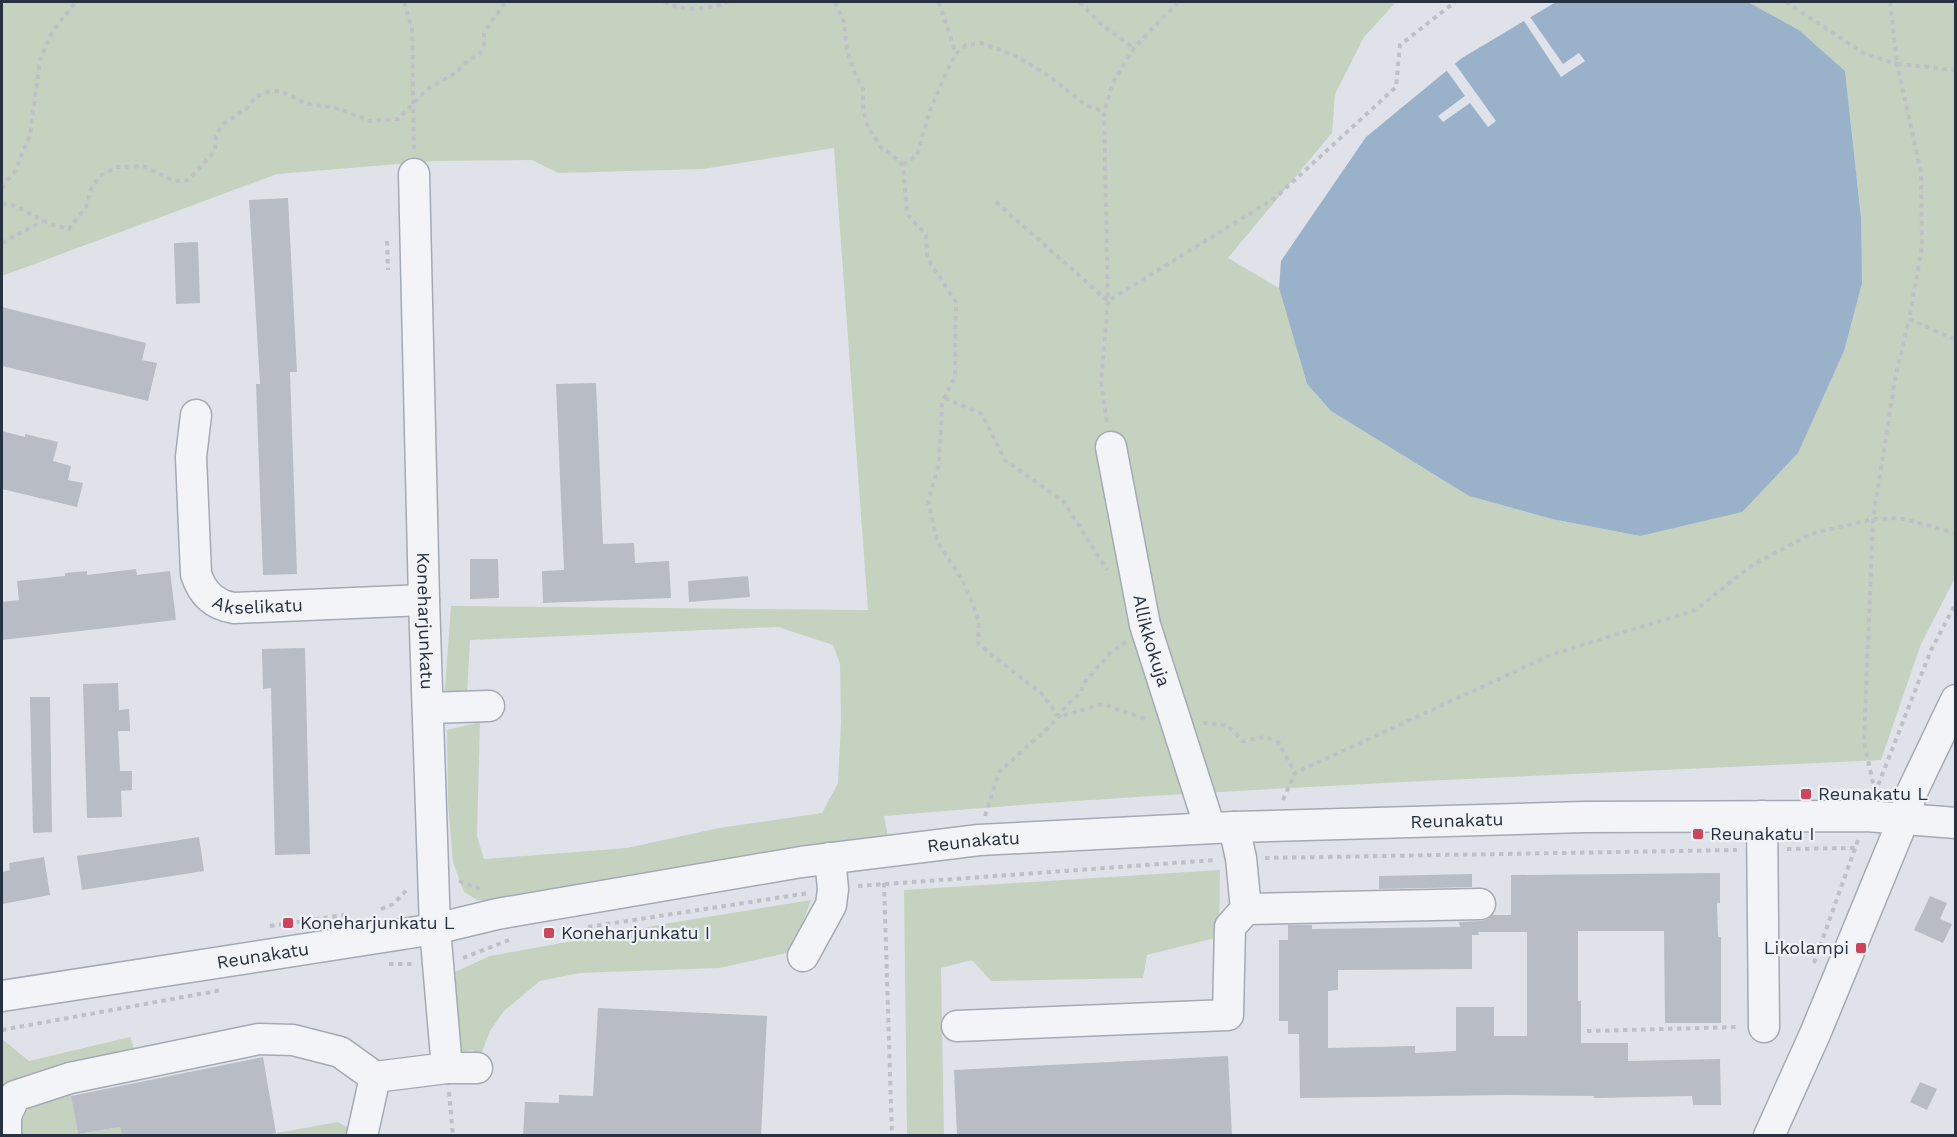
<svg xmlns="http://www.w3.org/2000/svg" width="1957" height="1137" font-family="'Work Sans',sans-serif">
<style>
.green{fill:#c5d2c0}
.water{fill:#9ab2c9}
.pier{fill:#dfe3e9}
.building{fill:#b7bcc5;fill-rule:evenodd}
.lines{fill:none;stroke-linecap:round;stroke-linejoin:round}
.minor-casing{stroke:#a4aab3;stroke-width:33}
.path{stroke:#bdc1c7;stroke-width:4;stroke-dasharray:4.5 4.5;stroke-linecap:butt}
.minor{stroke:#f2f4f7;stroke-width:30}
.poi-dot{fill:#ce445b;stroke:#eff2f6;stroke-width:2}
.labels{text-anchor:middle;stroke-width:4.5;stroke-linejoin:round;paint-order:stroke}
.street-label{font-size:18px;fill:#283140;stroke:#eff2f6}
.poi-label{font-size:18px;fill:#283140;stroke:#eff2f6;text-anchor:start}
</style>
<rect width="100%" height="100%" fill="#dfe3e9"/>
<g class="green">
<path d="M2 2H1396L1364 37 1335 94 1332 133 1228 258 1279 288 1307 384 1331 411 1469 496 1552 519 1640 536 1861 283V217L1845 71 1799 30 1748 2H1955V578L1921 644 1881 760C1549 776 1216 787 884 816L889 841 499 902 477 900 464 892 453 862 448 804 447 730 480 722 477 836 484 859 627 848 719 828 822 813 838 783 841 722 840 664 833 645 778 627 470 640 467 694 444 701 451 606 868 610 834 148 703 169 558 173 532 160 435 161 277 174 2 276Z"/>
<polygon points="1220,870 1219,937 1147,955 1143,978 991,981 972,960 941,968 944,1135 907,1135 904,890"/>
<polygon points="811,900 792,952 719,968 580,973 540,981 504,1011 490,1031 480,1057 472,1056 473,1050 460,1052 455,972 490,956 670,923"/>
<polygon points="130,1037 136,1055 30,1075 2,1089 2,1039 29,1061"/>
<polygon points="70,1089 78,1134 120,1127 122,1135 20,1136 20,1117 28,1103"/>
<polygon points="338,1122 347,1127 347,1135 260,1136"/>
</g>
<polygon class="water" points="1556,2 1748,2 1799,30 1845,71 1861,217 1862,283 1844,351 1798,453 1742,512 1640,536 1552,519 1469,496 1331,411 1307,384 1279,288 1281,261 1366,137 1462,58"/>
<g class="pier">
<polygon points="1528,14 1563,64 1579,53 1585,61 1561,77 1522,18"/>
<polygon points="1453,61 1496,121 1488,127 1470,103 1443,122 1438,116 1465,96 1445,68"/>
</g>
<g class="building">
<polygon points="288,198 297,372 290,372 297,574 263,575 256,384 260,384 249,200"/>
<polygon points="198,242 200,303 176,304 174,243"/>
<polygon points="2,307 146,343 142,360 157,363 148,401 2,366"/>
<polygon points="596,383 603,544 634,543 635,563 669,561 671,598 543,603 542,571 564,570 556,384"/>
<polygon points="2,431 25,437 25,434 58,442 53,461 71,466 68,480 83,483 77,507 2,489"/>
<polygon points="470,559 498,559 499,598 470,599"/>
<polygon points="136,569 137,575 170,571 176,620 2,640 2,602 19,600 17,581 65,576 65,573 87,571 87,575"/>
<polygon points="748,576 750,597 689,602 688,581"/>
<polygon points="305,648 310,854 275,855 271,688 263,689 262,649"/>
<polygon points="118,683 119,710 129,709 130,731 118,731 120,771 132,771 132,790 121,791 122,817 87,818 83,684"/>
<polygon points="30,697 50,697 52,832 33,833"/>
<polygon points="199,837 204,871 82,890 77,856"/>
<polygon points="44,857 50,895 2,904 2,872 10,870 9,863"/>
<path d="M1720 873V903H1717L1718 937H1721V1023H1665L1664 931H1578V1001H1581V1043H1628V1061L1720 1059 1721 1105H1693L1692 1096 1594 1098V1096L1506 1095 1300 1098 1299 1034H1288V1021H1279V940H1288V925H1312V929L1460 927 1459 922 1480 921 1488 919 1492 915H1511V875ZM1478 932H1527V1036H1494V1007H1456V1051L1415 1053V1046L1328 1048V991L1338 990V970L1472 969V935H1479Z"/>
<polygon points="1472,874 1472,887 1379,889 1379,876"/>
<polygon points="1930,896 1947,903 1940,919 1952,924 1943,943 1914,930"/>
<polygon points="598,1008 767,1016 761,1136 523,1136 525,1102 559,1103 559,1095 593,1096"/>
<polygon points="1228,1056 1232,1136 957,1136 954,1070"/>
<polygon points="263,1057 276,1133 260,1136 122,1136 120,1127 78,1134 71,1096"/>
<polygon points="1920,1082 1937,1089 1927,1110 1910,1102"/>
</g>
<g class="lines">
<defs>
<g id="minor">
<path id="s1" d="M414 174 424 600 435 929 447 1068"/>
<path id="s2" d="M196 415 191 457 196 574C202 593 214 605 234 608L424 600"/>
<path id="s3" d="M1111 447 1145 625 1210 828"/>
<polyline points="429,708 489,706"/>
<polyline points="1762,816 1764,1027"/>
<polyline points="1246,909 1480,904"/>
<polyline points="803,956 831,905 833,889 830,858"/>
<path id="s4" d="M2 996 435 929 497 914 801 862 979 840 1234 827 1584 817 1867 816 1956 823"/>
<polyline points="957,1026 1228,1015 1230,927 1246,909 1241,858 1234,827"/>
<polyline points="6,1136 6,1116 15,1096 70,1078 259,1039 293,1040 340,1052 375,1077 447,1068 477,1068"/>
<polyline points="362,1136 375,1077"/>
<polyline points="1769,1136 1815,1034 1904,818 1912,792 1956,700"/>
</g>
</defs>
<use href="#minor" class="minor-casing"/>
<g class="path">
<polyline points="404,2 412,29 414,150"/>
<path d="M664 2C683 12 707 10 728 2"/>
<polyline points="835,2 844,22 847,51 854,71 863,89 863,110 868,127 882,149 891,154 903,165 907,214 926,235 927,258 956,302 955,377 942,402 939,464 928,501 937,541 963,581 971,600 979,621 978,644 1041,693 1059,717 1103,704 1148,720"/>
<polyline points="939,2 956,54"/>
<polyline points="1080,2 1102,25 1134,48"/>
<polyline points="1786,2 1865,54 1897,64 1921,172 1922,247 1909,319 1956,340"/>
<polyline points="1890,2 1897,64 1956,70"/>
<polyline points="903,165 917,155 930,110 949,67 956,54 966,45 982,43 1018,57 1052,78 1084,104 1104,112"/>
<polyline points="2,188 15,171 30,135 40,60 52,32 76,2"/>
<polyline points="996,202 1108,301 1275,198 1396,87 1400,45 1455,2"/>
<polyline points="2,204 11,204 52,225 69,229 86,207 91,189 100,176 117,167 143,166 174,181 188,180 215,151 216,136 222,125 247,108 255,97 267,92 280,91 308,104 340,109 369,121 398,119 428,89 458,71 464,64 480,53 484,44 484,33 505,2"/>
<polyline points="387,241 388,270"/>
<polyline points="2,243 43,221"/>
<polyline points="945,398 982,414 1005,460 1064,502 1107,570"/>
<polyline points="1107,422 1101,382 1108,301 1104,112 1113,82 1134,48 1178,2"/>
<polyline points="1203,723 1227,725 1243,741 1265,737 1278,742 1295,773"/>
<polyline points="1875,792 1864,742 1873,519 1895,379 1909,319"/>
<polyline points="1875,793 1931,650 1956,603"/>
<polyline points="1283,800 1295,773 1553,654 1695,610 1751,566 1810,534 1873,519 1900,518 1956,533"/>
<polyline points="985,816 999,772 1051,725 1059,717 1065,707 1080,693 1085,682 1110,653 1126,642"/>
<polyline points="1787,849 1855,848"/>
<polyline points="1265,858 1737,850"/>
<polyline points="459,881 483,890"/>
<polyline points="884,883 892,1136"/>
<polyline points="858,886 1215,860"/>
<polyline points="381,909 393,904 408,889"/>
<polyline points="270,926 344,915"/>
<polyline points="588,927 809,893"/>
<polyline points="463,958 509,940"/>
<polyline points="1814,963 1858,840"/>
<polyline points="389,964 415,964"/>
<polyline points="2,1030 222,990"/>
<polyline points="1587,1031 1739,1027"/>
<polyline points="449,1092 453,1136"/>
</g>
<use href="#minor" class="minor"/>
</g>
<g class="poi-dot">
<rect x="1800" y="788" width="12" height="12" rx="3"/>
<rect x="1692" y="828" width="12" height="12" rx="3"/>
<rect x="282" y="917" width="12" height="12" rx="3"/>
<rect x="543" y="927" width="12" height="12" rx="3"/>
<rect x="1855" y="942" width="12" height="12" rx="3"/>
</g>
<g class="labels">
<g class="street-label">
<text dy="6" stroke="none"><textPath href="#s2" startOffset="237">Akselikatu</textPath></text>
<text dy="6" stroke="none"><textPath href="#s1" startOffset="447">Koneharjunkatu</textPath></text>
<text dy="6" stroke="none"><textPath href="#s3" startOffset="198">Allikkokuja</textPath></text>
<text dy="6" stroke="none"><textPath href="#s4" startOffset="1468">Reunakatu</textPath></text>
<text dy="6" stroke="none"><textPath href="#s4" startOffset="984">Reunakatu</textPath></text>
<text dy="6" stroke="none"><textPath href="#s4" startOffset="264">Reunakatu</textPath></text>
</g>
<g class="poi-label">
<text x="1818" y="800">Reunakatu L</text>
<text x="1710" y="840">Reunakatu I</text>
<text x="300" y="929">Koneharjunkatu L</text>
<text x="561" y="939">Koneharjunkatu I</text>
<text x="1849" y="954" text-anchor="end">Likolampi</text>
</g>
</g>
<rect width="1957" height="1137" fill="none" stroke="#283140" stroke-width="6"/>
</svg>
